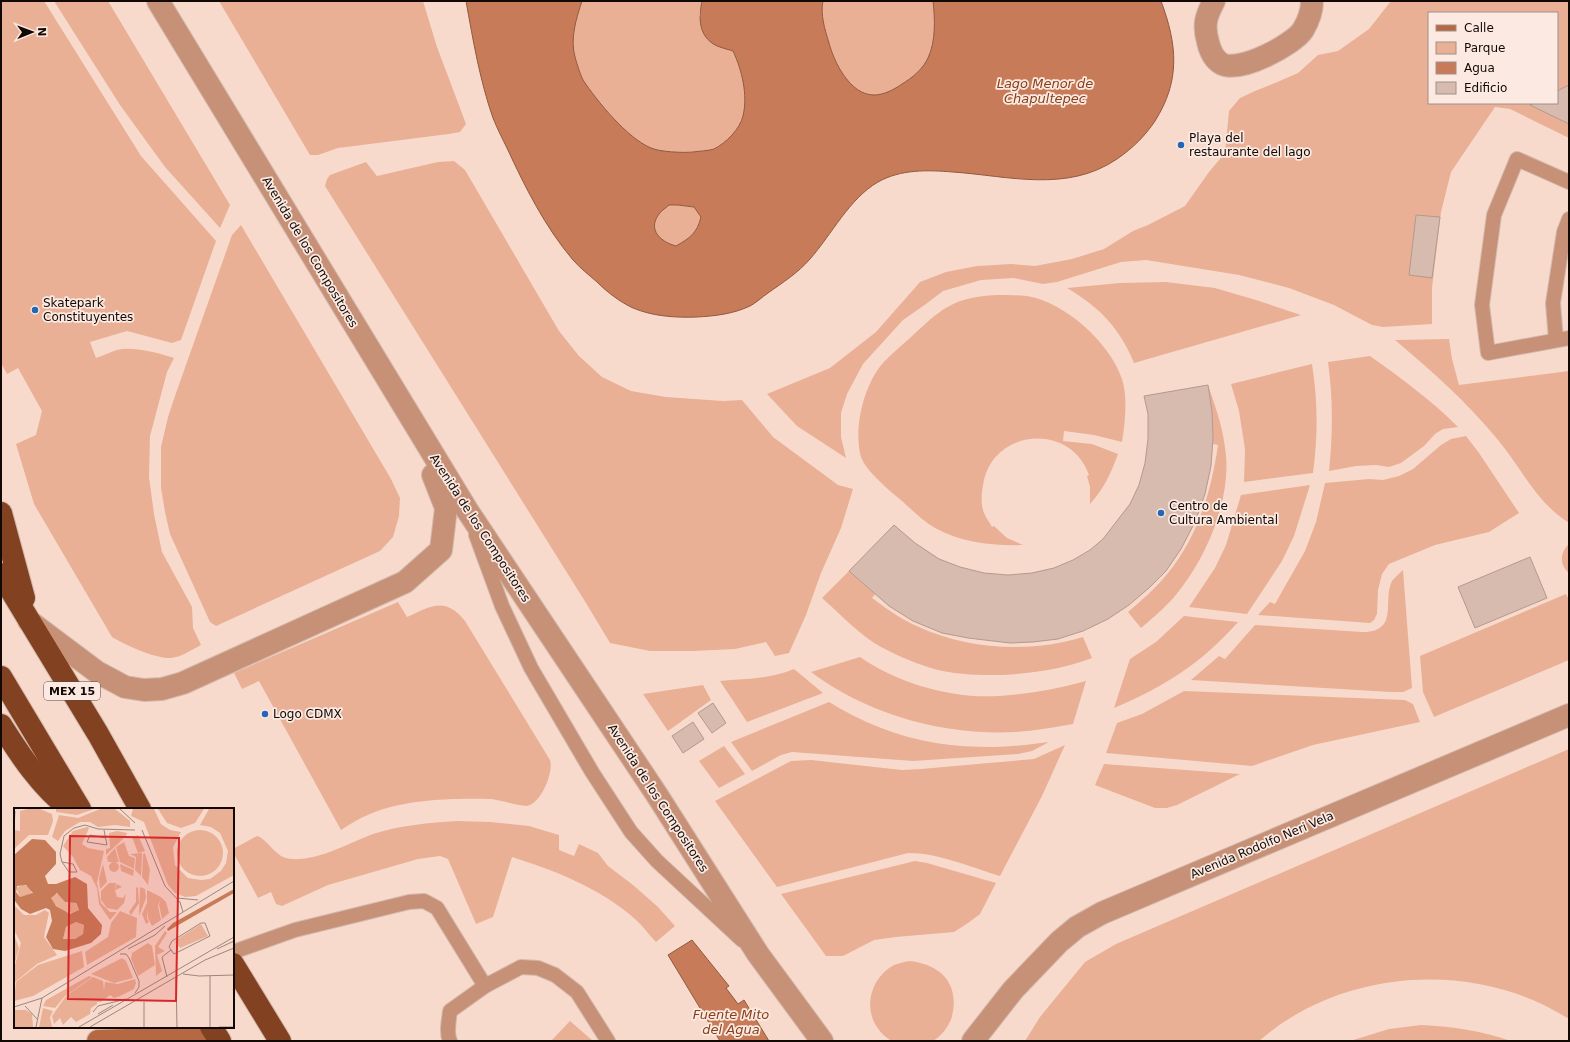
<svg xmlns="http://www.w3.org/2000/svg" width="1570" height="1042" font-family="'DejaVu Sans',sans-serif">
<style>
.green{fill:#e9b096;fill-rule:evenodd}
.water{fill:#c77b58;stroke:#91593f;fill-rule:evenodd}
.building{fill:#d7bbae;stroke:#b4998c}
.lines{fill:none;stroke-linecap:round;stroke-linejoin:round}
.lane-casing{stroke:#d3b9ad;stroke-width:16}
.street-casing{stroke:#d3b9ad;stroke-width:24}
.secondary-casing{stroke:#d3b9ad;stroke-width:24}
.highway-casing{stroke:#d3b9ad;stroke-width:24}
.lane{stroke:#c79178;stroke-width:14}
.street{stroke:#c79178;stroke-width:22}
.secondary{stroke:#b66842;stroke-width:22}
.highway{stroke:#824120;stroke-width:22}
.poi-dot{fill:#2366b7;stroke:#fceae2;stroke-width:1.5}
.labels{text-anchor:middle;stroke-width:3.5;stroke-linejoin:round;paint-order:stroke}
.shield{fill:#fceae2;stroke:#584c47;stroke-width:1}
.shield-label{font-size:11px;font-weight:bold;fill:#120905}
.poi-label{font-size:12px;fill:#120905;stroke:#fceae2;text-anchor:start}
.street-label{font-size:12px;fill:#120905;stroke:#fceae2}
.water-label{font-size:13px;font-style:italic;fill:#87401a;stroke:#fceae2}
.inset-road{fill:none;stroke:#9c867d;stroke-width:1}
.view{fill:#d62828;fill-opacity:0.15;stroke:#d62828;stroke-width:2}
.inset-edge{fill:none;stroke:#120905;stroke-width:2}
</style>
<rect width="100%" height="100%" fill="#f8dacd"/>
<g class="green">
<path d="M1 1H44L141 156 216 241 181 340 172 343 127 331 90 342 96 358C103 356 108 353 114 351 130 345 158 353 174 358L167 372 150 436 149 477 154 514 162 552 192 607 193 628 201 645C191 650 182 657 171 658 156 659 125 645 112 637L34 504 16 444 36 435 42 411 18 368 7 374 1 363Z"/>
<polygon points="54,1 108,1 230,205 220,228 165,167 120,105"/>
<polygon points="219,1 423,1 437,47 466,124 460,132 449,134 338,148 318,155 310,155"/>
<path d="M582 1H702L699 15 712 43 733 51C742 70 748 95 743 116 740 129 726 143 714 149 708 151 699 151 693 152 683 153 660 152 651 148 627 138 597 101 583 80 580 74 577 64 575 57 570 39 576 19 582 1Z"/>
<path d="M823 1H933C935 19 936 41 928 58 923 69 912 78 902 84 895 89 884 95 874 95 850 95 834 62 829 43 825 30 820 14 823 1Z"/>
<path d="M1391 1H1569V138L1510 109 1495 107 1451 172 1441 212 1432 288V324L1383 327 1372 325 1334 305 1289 288 1239 275 1146 260 1121 262 1057 282 1043 284 1014 278 981 280 943 291 926 304 903 320 863 364 847 394 841 413V437L846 458 797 426 767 394 830 368 876 332 920 282 946 272 977 266 1011 264 1035 266 1072 259 1104 249 1133 231 1148 225 1185 206 1209 172 1225 153 1229 111 1240 98 1255 91 1275 83 1298 73 1318 55 1338 51 1369 29ZM1429 13H1557V103H1429Z"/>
<polygon points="454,161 465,170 559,331 579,356 602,377 631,391 666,397 723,401 742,400 773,437 838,485 853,489 841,528 821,573 806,615 789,653 775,656 766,642 735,649 693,651 650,651 610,643 586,603 325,186 327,179 330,175 366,162 377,176 438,162"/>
<path d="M669 205H678L694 207 701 217C696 233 690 237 676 246 661 242 647 230 659 214 662 210 666 208 669 205Z"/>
<polygon points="241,225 391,479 400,498 399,516 393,537 380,551 216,626 210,622 170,534 165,512 161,488 161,447 168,417 175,396 232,235"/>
<path d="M1166 282 1215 288 1256 300 1301 315 1134 363C1120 328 1099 307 1067 288L1120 283Z"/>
<path d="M997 295C1006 295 1017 295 1027 296 1065 302 1110 343 1122 379 1128 398 1125 423 1122 442L1094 435 1064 431 1063 441 1092 444 1118 454C1111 473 1104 489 1090 504V487L1087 476 1089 475C1070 421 990 429 983 486 981 495 981 505 984 513 986 518 990 523 992 527L994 526 1007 538 1023 545C993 546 962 543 935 528 923 521 912 510 902 501 890 491 866 471 861 457 853 429 864 384 883 363 891 354 901 346 910 338 941 309 953 297 997 295Z"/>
<path d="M1449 339 1452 359 1459 385 1569 371V523C1536 502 1522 469 1498 440 1466 401 1433 372 1395 340Z"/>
<path d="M1370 356C1401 378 1431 400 1458 427L1443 429 1435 434 1424 446 1401 463 1389 467 1376 465 1356 466 1329 471C1333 434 1333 398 1328 362Z"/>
<path d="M1312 364C1318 402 1318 435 1313 473L1244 482 1245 449 1239 411 1231 384Z"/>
<path d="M1208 385C1216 408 1224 431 1226 456 1230 499 1208 553 1182 587 1171 603 1155 616 1141 628L1128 612C1142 600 1156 588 1168 573 1198 536 1211 492 1218 445L1213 444 1212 411Z"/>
<polygon points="1466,436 1479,453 1519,513 1489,532 1435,545 1389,564 1382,574 1378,590 1377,614 1374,620 1370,623 1258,615 1270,602 1275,604 1305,551 1316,522 1325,483 1369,479 1383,480 1399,476 1413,469 1441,445 1451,439"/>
<polygon points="1310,485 1294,536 1282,561 1247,614 1189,607 1215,568 1226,545 1241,495"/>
<path d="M1569 544V573C1559 565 1560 552 1569 544Z"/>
<path d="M1403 570 1412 688 1403 692H1390L1191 680 1219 656 1225 659 1255 625 1362 632C1400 632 1382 601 1392 581 1395 577 1399 574 1403 570Z"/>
<path d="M849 571 875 594 872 598C887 609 902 620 919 627 969 650 1031 653 1083 637L1092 658C1048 675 983 680 938 670 919 665 898 656 881 647 861 636 840 614 822 598Z"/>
<polygon points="1566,594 1569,600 1569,660 1434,717 1423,692 1420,656"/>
<path d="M398 602 407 617C431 606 445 596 465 621L550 760C554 772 541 804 527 806 516 806 502 800 491 799 453 798 405 799 370 814 360 818 350 824 341 830L259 681 242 689 234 673Z"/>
<path d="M1184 616 1238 622C1202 663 1164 687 1114 708L1130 659 1156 642Z"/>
<path d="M860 657C897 683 952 699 998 696 1028 694 1057 689 1086 681L1073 724C1054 727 1035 731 1016 732 945 736 868 715 811 672Z"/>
<path d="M794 669 823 693 747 722 720 681C745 679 770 679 794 669Z"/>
<polygon points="703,685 711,700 668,731 643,694"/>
<polygon points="1184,691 1405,700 1413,704 1420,722 1313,745 1252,766 1106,753 1117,723 1142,714"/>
<path d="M829 702C861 722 899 737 936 743 955 746 975 747 994 747 1012 747 1031 744 1049 742L1032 751 1018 754 913 761 792 752 781 755 752 771 731 742Z"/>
<path d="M1065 745 1042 796 1000 876C970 867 939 853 908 853L777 887 715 801 791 761 811 760 902 770 921 769 1034 759Z"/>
<polygon points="724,746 745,774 719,788 699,761"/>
<path d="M1569 749V1019C1476 959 1342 968 1259 1041H1025L1040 1017 1085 962 1116 944Z"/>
<polygon points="1104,764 1240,774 1177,805 1167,808 1155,808 1095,785"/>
<path d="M457 821 491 822 529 826 559 835V850L574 856 579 844 598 853 608 866 633 885 658 907 675 926 656 942C649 935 643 926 635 919 600 888 556 871 512 857L493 917 476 924 448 859 440 856 418 859 328 885 282 906 276 904 271 892 258 898 233 852V849L257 836C268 839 275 858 291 859 318 861 349 843 373 834 400 825 429 823 457 821Z"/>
<polygon points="915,861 927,863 996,883 980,914 968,923 954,932 896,937 874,940 843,956 826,956 781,894"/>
<path d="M909 961C940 964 960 983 952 1016 951 1023 940 1039 932 1041 925 1042 915 1041 908 1041 903 1041 894 1042 890 1040 861 1021 865 981 894 965 899 963 904 962 909 961Z"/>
<polygon points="570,1021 593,1041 551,1041"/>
<path d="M1421 1025C1455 1027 1479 1030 1511 1041H1350L1389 1029Z"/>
</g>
<g class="water">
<path d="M466 1H582C576 19 570 39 575 57 577 64 580 74 583 80 597 101 627 138 651 148 660 152 683 153 693 152 699 151 708 151 714 149 726 143 740 129 743 116 748 95 742 70 733 51 727 49 717 47 712 43 698 33 699 16 702 1H823C820 14 825 30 829 43 834 62 850 95 874 95 884 95 895 89 902 84 912 78 923 69 928 58 936 41 935 19 933 1H1161C1177 44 1181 80 1155 121 1145 136 1133 148 1117 159 1067 193 1009 176 953 172 928 170 901 169 878 182 849 199 832 234 810 259 798 273 782 283 768 293 762 297 756 303 750 306 733 314 715 316 697 317 675 318 652 316 633 308 620 302 607 292 597 282 589 275 580 268 573 260 545 227 525 187 507 148 502 138 497 128 493 118 480 81 473 40 466 1ZM669 205H678L694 207 701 217C697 233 690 238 676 246 661 242 647 230 659 214 662 210 666 208 669 205Z"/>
<polygon points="692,940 729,986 726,988 738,1004 744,1000 769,1041 720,1041 668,955"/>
</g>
<g class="building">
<polygon points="1569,85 1569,124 1530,105 1534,103 1557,103 1557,91"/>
<polygon points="1416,215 1440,217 1432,278 1409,275"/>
<polygon points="1208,385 1212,411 1213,438 1211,466 1205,494 1195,522 1181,549 1166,571 1149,588 1129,605 1108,619 1083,631 1058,639 1033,642 1010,643 968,638 942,633 913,621 889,606 849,571 894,525 915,543 939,559 960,567 984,573 1008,575 1032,573 1054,568 1073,560 1090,550 1103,539 1130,504 1139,485 1145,463 1148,439 1148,414 1144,396"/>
<polygon points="1530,557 1547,598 1475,628 1458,587"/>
<polygon points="713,703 726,723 712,733 698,713"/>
<polygon points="693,722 704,739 683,753 672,736"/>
</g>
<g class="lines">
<defs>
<g id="lane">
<polyline points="1569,182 1517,159 1494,215 1482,305 1488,353 1569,338"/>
<polyline points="1556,340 1553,303 1564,232 1569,219"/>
<polyline points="476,535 502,606 531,668 592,772 631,832 657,861 742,940"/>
<polyline points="233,952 295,930 409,902 424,901 437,908 485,986"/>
<path d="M450 1041C446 1033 449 1020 450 1011L485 986 521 967 538 968 555 975 577 992 608 1041"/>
</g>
<g id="street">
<polyline points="158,1 467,510 657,795 758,954 822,1041"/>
<path d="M1214 1C1206 16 1203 25 1208 42 1210 51 1213 59 1222 64 1240 73 1293 45 1303 30 1309 20 1312 12 1312 1"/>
<polyline points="29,621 97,672 125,687 144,690 162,689 183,683 405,582 441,550 446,508 433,475"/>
<polyline points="973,1041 1013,990 1059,942 1077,927 1102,913 1569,715"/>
</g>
<polyline id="secondary" points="98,1041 217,1037"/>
<g id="highway">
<polyline points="1,513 24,598"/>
<polyline points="1,574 98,734 140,809"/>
<polyline points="1,677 80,809"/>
<path d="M1 725C20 755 41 787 70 809"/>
<polyline points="233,964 280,1041"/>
<polyline points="211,1027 220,1041"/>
</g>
</defs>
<use href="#lane" class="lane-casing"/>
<use href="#street" class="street-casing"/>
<use href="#secondary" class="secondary-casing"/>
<use href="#highway" class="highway-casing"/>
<use href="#lane" class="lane"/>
<use href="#street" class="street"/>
<use href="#secondary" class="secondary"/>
<use href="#highway" class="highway"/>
</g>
<g class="poi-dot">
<circle cx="1181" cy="145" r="4"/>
<circle cx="35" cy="310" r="4"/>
<circle cx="1161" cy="513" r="4"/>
<circle cx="265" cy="714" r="4"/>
</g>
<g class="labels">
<rect class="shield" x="44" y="682" width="56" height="18" rx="3"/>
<g class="shield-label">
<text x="72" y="695">MEX 15</text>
</g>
<g class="poi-label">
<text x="1189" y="142">Playa del<tspan x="1189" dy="14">restaurante del lago</tspan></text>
<text x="43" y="307">Skatepark<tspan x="43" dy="14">Constituyentes</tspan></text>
<text x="1169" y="510">Centro de<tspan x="1169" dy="14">Cultura Ambiental</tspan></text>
<text x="273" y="718">Logo CDMX</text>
</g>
<g class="street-label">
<text transform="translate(310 252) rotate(59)" y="4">Avenida de los Compositores</text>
<text transform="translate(480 528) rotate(57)" y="4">Avenida de los Compositores</text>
<text transform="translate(658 798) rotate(57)" y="4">Avenida de los Compositores</text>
<text transform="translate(1262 845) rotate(-23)" y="4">Avenida Rodolfo Neri Vela</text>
</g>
<g class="water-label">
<text x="1045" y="88">Lago Menor de<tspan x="1045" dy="15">Chapultepec</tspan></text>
<text x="731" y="1019">Fuente Mito<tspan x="731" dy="15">del Agua</tspan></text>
</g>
</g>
<g transform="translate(14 808)">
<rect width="220" height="220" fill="#f8dacd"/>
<path d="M14 1H26L38 6 39 13 34 27H15L0 41V22L6 23V3ZM42 1H80L63 7 42 4ZM86 1H101L116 13V19L101 17 84 19 76 14H66L51 23 44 33 38 29 45 7 64 10ZM119 1H140L147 16 156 22 167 24 159 39 161 57 174 70 187 72 196 71 207 63 212 55 214 43 206 25 197 19 186 17 195 1H220V67L182 88 171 89 161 85 154 77 130 14 117 8ZM144 1H190L181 15 167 20 153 15ZM73 19 75 20 68 36 74 40 90 43 83 75 87 95 96 104H103L96 112 85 96 83 80 77 68 66 62 59 49 49 38 59 23ZM163 45a23 23 0 1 1 46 0a23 23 0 1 1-46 0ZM103 23 113 25 112 28 92 47V41L96 40 95 25ZM124 27 131 43 128 44 124 45 118 29ZM110 34 115 48 121 50 120 61 106 54 102 39ZM101 40 105 54H94L93 49ZM128 45V48L127 68 121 62 122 49 116 46ZM131 45 136 62 134 77 128 69 129 46ZM95 59a5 5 0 1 1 10 0a5 5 0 1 1-10 0ZM89 56 93 74 86 81 85 70ZM106 56 120 62 119 68 107 63ZM95 75H102L101 81 103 76 108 79 101 82 103 89 109 90 112 86 110 95 103 102 93 100 87 92V83ZM9 77 16 79 18 86 6 89 2 80ZM124 79 125 95 117 107 115 104 122 94V80ZM126 79 131 81 132 90 125 108ZM133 82 147 89 144 98 147 112 138 118 134 110ZM133 83 134 97 133 110 135 114 132 116 128 106 133 95ZM39 86H45L51 94 61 95 65 102 58 105 51 104 40 96 37 90ZM147 89 152 94 155 105 148 111 145 97ZM0 97 10 107H22L31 102 35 105 30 129 43 147 23 156 0 175V161L7 135 0 122ZM106 103 123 110 122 129 73 157 71 144 94 129 97 115ZM62 114 70 117 69 126 61 131H49L52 119ZM187 116 194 128 166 140 161 134 165 130ZM151 123 153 125 144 139 151 143 143 147 148 163 142 168 141 138ZM0 127 5 140 0 158ZM134 135 138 138 141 157 124 168 117 151 118 145ZM68 143 70 159 19 188 0 193 2 174 24 157ZM108 150 112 153 119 170 100 175 77 166ZM75 168 78 169 71 174 51 188 41 200 29 198 32 192ZM79 169 89 173 90 182 91 174 104 176 121 171 122 175 120 181 106 188 100 190 96 187 87 194H83V196L77 200 76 206 62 214 57 209 49 217 46 210 40 216 38 208 52 188ZM29 200 39 203 36 209 38 219H25ZM0 202H12L18 206 19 219H0Z" fill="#e9b096"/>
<path d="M18 31 31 32 42 44V56L31 68 34 76H42L61 69 73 76 74 100 88 117 87 126 77 135 51 143 39 141 32 129 38 113 36 102 32 100 16 106 7 101 1 93 0 47ZM12 77 19 85 6 89 2 84 3 78ZM43 85 51 94 62 95 65 102 56 106 42 98 37 90ZM62 114 70 117 69 126 61 131H49L52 119ZM220 81V85L154 123 153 121 159 115Z" fill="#c77b58" fill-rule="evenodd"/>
<path class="inset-road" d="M106 1 121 15M0 20 1 3M90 22 93 37 73 34 76 27 92 30M128 22 151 78 166 94 169 104M48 54 59 56 63 64H55L48 54 46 46 50 28 60 20 71 17 84 21 121 22M163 90 184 92M187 115H191L196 128 160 146 155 139 158 133ZM114 141 141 127 151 118M203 141 220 133M106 146H112L115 150 125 173V179L121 185M169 166 185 168 220 167M196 168V219M153 169 148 149 157 142M162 170 163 219M130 194V219M11 198 24 212M0 199 28 190 220 73M79 204 84 198 112 191M84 206 99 197M22 219 28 190M65 219 220 129M76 219 191 152 220 140M205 219H220"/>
<path class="view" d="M56 28 165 30 162 193 54 191Z"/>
<rect width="220" height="220" class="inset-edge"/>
</g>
<rect width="1570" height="1042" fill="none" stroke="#120905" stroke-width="4"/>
<rect x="1428" y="12" width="130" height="92" fill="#fceae2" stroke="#9e908a"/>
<rect x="1436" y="25" width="20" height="6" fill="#b66842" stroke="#9e908a"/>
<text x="1464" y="32" font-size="12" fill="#120905">Calle</text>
<rect x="1436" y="42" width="20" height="12" fill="#e9b096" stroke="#9e908a"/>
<text x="1464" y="52" font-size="12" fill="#120905">Parque</text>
<rect x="1436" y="62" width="20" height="12" fill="#c77b58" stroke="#9e908a"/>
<text x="1464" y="72" font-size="12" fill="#120905">Agua</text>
<rect x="1436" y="82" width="20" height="12" fill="#d7bbae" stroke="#9e908a"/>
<text x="1464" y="92" font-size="12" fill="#120905">Edificio</text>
<g transform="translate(32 32) rotate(89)" stroke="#fceae2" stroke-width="3" paint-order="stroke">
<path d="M0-3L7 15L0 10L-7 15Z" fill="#120905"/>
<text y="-6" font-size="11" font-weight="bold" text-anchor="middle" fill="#120905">N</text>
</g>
</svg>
